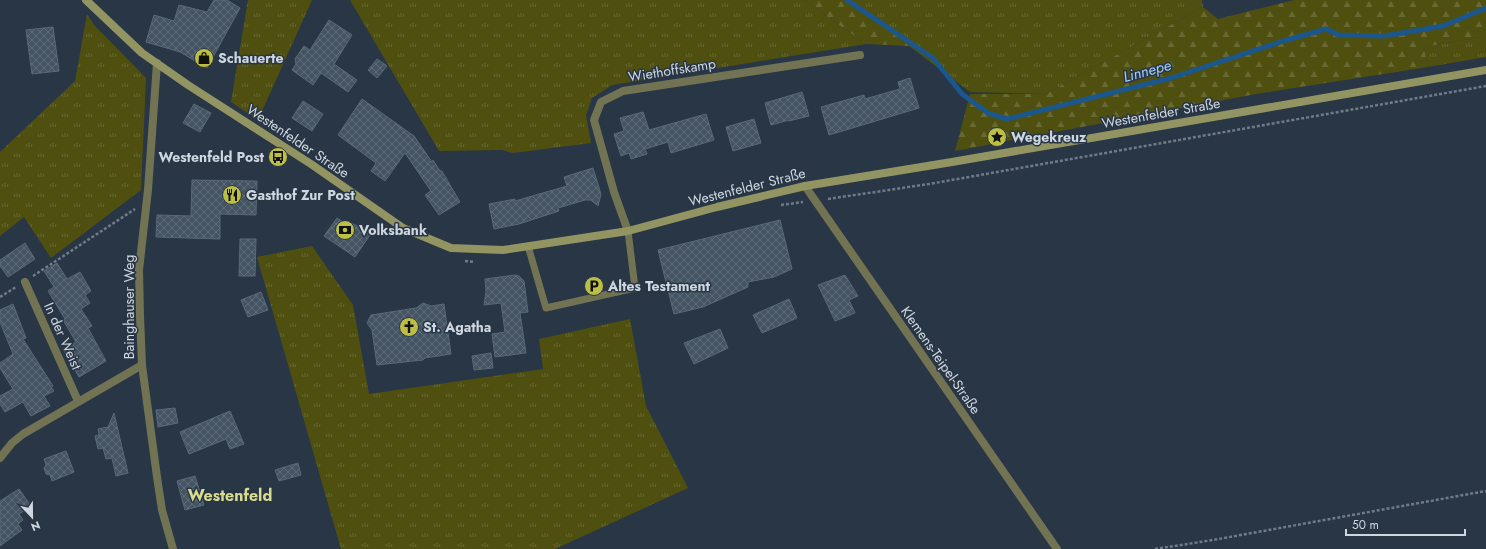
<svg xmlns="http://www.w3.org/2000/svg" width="1486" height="549" font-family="Jost,sans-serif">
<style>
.grass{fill:url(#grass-tufts)}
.forest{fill:url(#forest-firs)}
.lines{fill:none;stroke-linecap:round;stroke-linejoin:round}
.stream{stroke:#1b578d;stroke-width:5}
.building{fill:url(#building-cross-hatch);stroke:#596878}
.path{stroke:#707b88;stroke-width:2.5;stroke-dasharray:3 2;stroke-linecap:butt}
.lane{stroke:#717352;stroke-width:7}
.street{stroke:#717352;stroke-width:8}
.secondary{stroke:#929561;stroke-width:8}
.labels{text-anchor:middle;stroke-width:3;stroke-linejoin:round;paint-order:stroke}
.poi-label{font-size:14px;font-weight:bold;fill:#ced7e0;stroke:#293645;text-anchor:start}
.street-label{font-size:14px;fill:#ced7e0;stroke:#293645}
.water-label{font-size:15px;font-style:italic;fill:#a1cffe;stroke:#293645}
.quarter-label{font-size:16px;font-weight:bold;fill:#d8dc8e;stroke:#293645}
</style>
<defs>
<pattern id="grass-tufts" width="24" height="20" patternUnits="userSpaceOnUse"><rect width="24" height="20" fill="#4f500f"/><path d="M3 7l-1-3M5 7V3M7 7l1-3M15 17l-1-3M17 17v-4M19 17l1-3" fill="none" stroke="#676832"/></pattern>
<pattern id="forest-firs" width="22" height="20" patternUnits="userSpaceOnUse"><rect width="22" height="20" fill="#4f500f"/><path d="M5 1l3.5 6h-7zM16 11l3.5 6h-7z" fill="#676832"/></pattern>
<pattern id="building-cross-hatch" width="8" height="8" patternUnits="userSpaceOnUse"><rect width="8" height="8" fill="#455463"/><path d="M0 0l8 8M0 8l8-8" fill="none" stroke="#5f6c79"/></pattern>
</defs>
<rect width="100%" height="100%" fill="#293645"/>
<g class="grass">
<polygon points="248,0 312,0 258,120 231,102"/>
<polygon points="350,0 804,0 866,44 612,85 592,98 586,115 591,143 513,153 502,150 439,151"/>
<polygon points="851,0 1202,0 1203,7 1046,94 970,92 909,46 874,16"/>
<polygon points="87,14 94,25 146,78 141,190 51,258 24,217 0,236 0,152 75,81"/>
<polygon points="1486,36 1486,57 1428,67 1424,47"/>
<polygon points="312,246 353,305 369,394 543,369 539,339 630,319 646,406 688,488 555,549 341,549 257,257"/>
</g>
<g class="forest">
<polygon points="804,0 851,0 874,16 909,46 866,44"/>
<polygon points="1294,0 1486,0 1486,36 1424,47 1428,67 1256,94 955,151 970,94 1046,94 1203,7 1218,19"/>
</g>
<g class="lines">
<polyline class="stream" points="847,0 933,58 962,94 988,113 1007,119 1171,78 1283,41 1326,29 1339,35 1384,36 1443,26 1486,8"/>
</g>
<g class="building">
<polygon points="214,0 227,0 240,8 207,68 180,52 146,42 154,15 174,21 179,5 207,12"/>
<polygon points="329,20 352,35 334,64 357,80 348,92 321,73 313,85 292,70 296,64 295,59 304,46 310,50"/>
<polygon points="53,27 59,71 32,74 26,30"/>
<polygon points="377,59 387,66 377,78 368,70"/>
<polygon points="910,78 919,108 829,135 821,107 864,95 865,99 900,89 898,82"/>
<polygon points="802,92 809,116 789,121 789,120 771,125 765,103"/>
<polygon points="362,99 414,136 432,162 433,160 440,171 442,171 460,202 439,215 425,195 431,191 405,153 385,181 371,171 376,163 338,135"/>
<polygon points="303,101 323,114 312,131 292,118"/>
<polygon points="194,104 211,113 200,132 183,123"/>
<polygon points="643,112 649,130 706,114 714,140 671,153 668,142 645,149 647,154 631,159 629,153 621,156 614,134 624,131 620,118"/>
<polygon points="754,119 761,143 733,151 726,127"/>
<polygon points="593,168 601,194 598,206 591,200 585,200 558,208 559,211 519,224 494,229 489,204 515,199 515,201 567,186 564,177"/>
<polygon points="192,180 257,181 256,215 220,214 220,239 156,237 157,215 191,216"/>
<polygon points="337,218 352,228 354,224 370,235 355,257 324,236"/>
<polygon points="780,220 792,269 774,277 748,282 748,287 703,307 674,314 658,250"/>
<polygon points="240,239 256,239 255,276 239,276"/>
<polygon points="25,243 35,259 8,277 0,266 0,260"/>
<polygon points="57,263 67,279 80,272 91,291 85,295 90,303 81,309 92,326 88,328 106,361 79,377 63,349 76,342 63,320 65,319 48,291 54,287 44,271"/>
<polygon points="515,275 519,276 524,281 528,312 520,313 526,353 495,357 492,334 505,332 501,303 484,305 486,292 485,279"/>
<polygon points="845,275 858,296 849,300 855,313 835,321 818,285"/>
<polygon points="261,292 268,310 248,317 241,300"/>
<polygon points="789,299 797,318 762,333 753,315"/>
<polygon points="423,303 431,306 444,304 451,354 425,358 423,360 377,365 372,330 367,323 371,315 416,308"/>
<polygon points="13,304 26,338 23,339 53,386 51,387 54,391 44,396 50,406 31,416 23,402 5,412 0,404 0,396 13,389 0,368 0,363 13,354 0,322 0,310"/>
<polygon points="720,329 728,348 694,364 684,343"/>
<polygon points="491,353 493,368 474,370 472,356"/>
<polygon points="175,408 178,423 158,427 156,410"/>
<polygon points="230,411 244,444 230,449 226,439 189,454 180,432"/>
<polygon points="114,413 128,473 116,476 112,458 106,459 103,448 98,449 95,436 99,435 98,429 108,427"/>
<polygon points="66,451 74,472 52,481 50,475 46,474 44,468 46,465 44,459"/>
<polygon points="298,463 301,475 279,481 275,470"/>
<polygon points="195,476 204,505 185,510 177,481"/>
<polygon points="19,489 31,506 19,514 23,520 18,524 22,530 0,546 0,501"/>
</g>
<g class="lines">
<g class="path">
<polyline points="828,199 929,184 1486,86"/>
<polyline points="781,205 803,202"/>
<polyline points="465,261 475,262"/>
<polyline points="33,276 135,209"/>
<polyline points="0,297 16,287"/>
<polyline points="1155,549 1213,540 1486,491"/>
</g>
<polyline class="lane" points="528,246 546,308 635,288 628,231"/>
<g class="street">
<polyline points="157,63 148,190 139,270 140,316 142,365 157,477 162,510 173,549"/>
<polyline points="805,186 1057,549"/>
<polyline points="628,231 614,192 594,120 601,102 623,91 860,55"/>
<polyline points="25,282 78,401"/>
<polyline points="0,458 12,443 23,434 142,365"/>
</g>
<polyline class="secondary" points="86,0 142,53 188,85 311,164 403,228 451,248 503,250 628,231 717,207 805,186 952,162 1486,70"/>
</g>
<defs>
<symbol id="shop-disc" viewBox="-11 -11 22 22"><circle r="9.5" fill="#bcbf44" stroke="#293645"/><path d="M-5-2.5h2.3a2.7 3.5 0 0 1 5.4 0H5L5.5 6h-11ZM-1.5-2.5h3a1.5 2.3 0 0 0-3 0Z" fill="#111"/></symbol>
<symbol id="sight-disc" viewBox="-11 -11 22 22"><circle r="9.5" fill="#bcbf44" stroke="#293645"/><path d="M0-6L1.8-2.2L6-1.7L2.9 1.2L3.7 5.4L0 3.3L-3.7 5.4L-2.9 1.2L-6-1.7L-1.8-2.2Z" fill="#111"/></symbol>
<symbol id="bus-disc" viewBox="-11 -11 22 22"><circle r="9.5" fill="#bcbf44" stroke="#293645"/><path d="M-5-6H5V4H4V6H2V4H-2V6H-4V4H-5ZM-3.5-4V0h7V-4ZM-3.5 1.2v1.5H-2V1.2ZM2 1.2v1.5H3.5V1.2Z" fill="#111"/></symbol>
<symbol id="restaurant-disc" viewBox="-11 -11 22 22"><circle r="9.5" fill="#bcbf44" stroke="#293645"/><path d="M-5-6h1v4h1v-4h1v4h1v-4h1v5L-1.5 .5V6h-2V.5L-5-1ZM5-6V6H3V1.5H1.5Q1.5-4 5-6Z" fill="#111"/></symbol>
<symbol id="bank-disc" viewBox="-11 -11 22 22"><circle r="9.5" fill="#bcbf44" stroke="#293645"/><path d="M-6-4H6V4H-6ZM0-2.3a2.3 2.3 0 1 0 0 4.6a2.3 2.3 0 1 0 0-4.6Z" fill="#111"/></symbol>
<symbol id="parking-disc" viewBox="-11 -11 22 22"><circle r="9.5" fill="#bcbf44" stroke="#293645"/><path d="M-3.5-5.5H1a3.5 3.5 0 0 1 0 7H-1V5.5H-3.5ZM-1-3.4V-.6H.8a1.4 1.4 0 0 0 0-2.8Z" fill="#111"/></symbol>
<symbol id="church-disc" viewBox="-11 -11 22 22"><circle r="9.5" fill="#bcbf44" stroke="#293645"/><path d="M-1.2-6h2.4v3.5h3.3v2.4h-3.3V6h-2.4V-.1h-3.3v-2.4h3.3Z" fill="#111"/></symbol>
</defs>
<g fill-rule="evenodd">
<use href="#shop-disc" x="193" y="47" width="22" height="22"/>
<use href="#sight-disc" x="986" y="126" width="22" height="22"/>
<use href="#bus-disc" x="267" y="146" width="22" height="22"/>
<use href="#restaurant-disc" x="221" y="184" width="22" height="22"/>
<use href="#bank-disc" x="334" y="219" width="22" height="22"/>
<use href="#parking-disc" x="583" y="275" width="22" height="22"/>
<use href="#church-disc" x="398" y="316" width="22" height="22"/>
</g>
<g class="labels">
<g class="poi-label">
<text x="218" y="63">Schauerte</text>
<text x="1011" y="142">Wegekreuz</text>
<text x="264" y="162" text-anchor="end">Westenfeld Post</text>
<text x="246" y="200">Gasthof Zur Post</text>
<text x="359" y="235">Volksbank</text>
<text x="608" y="291">Altes Testament</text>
<text x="423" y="332">St. Agatha</text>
</g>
<g class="street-label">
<text transform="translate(672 70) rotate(-9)" y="5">Wiethoffskamp</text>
<text transform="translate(1161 113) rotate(-10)" y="5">Westenfelder Straße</text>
<text transform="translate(298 141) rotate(34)" y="5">Westenfelder Straße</text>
<text transform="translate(747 187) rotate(-14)" y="5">Westenfelder Straße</text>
<text transform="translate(129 307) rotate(-90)" y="5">Bainghauser Weg</text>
<text transform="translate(63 336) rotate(66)" y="5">In der Weist</text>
<text transform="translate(941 360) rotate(55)" y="5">Klemens-Teipel-Straße</text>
</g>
<g class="water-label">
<text transform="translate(1147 71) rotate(-15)" y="5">Linnepe</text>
</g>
<g class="quarter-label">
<text x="230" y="501">Westenfeld</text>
</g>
</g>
<g transform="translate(32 517) rotate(158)" stroke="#293645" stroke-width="3" paint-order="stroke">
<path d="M0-3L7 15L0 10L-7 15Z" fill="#ced7e0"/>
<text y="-6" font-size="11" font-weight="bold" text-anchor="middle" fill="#ced7e0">N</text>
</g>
<path d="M1346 529v6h119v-6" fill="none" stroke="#ced7e0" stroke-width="2"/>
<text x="1352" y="529" font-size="12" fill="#ced7e0" stroke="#293645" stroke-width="3" paint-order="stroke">50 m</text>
</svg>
